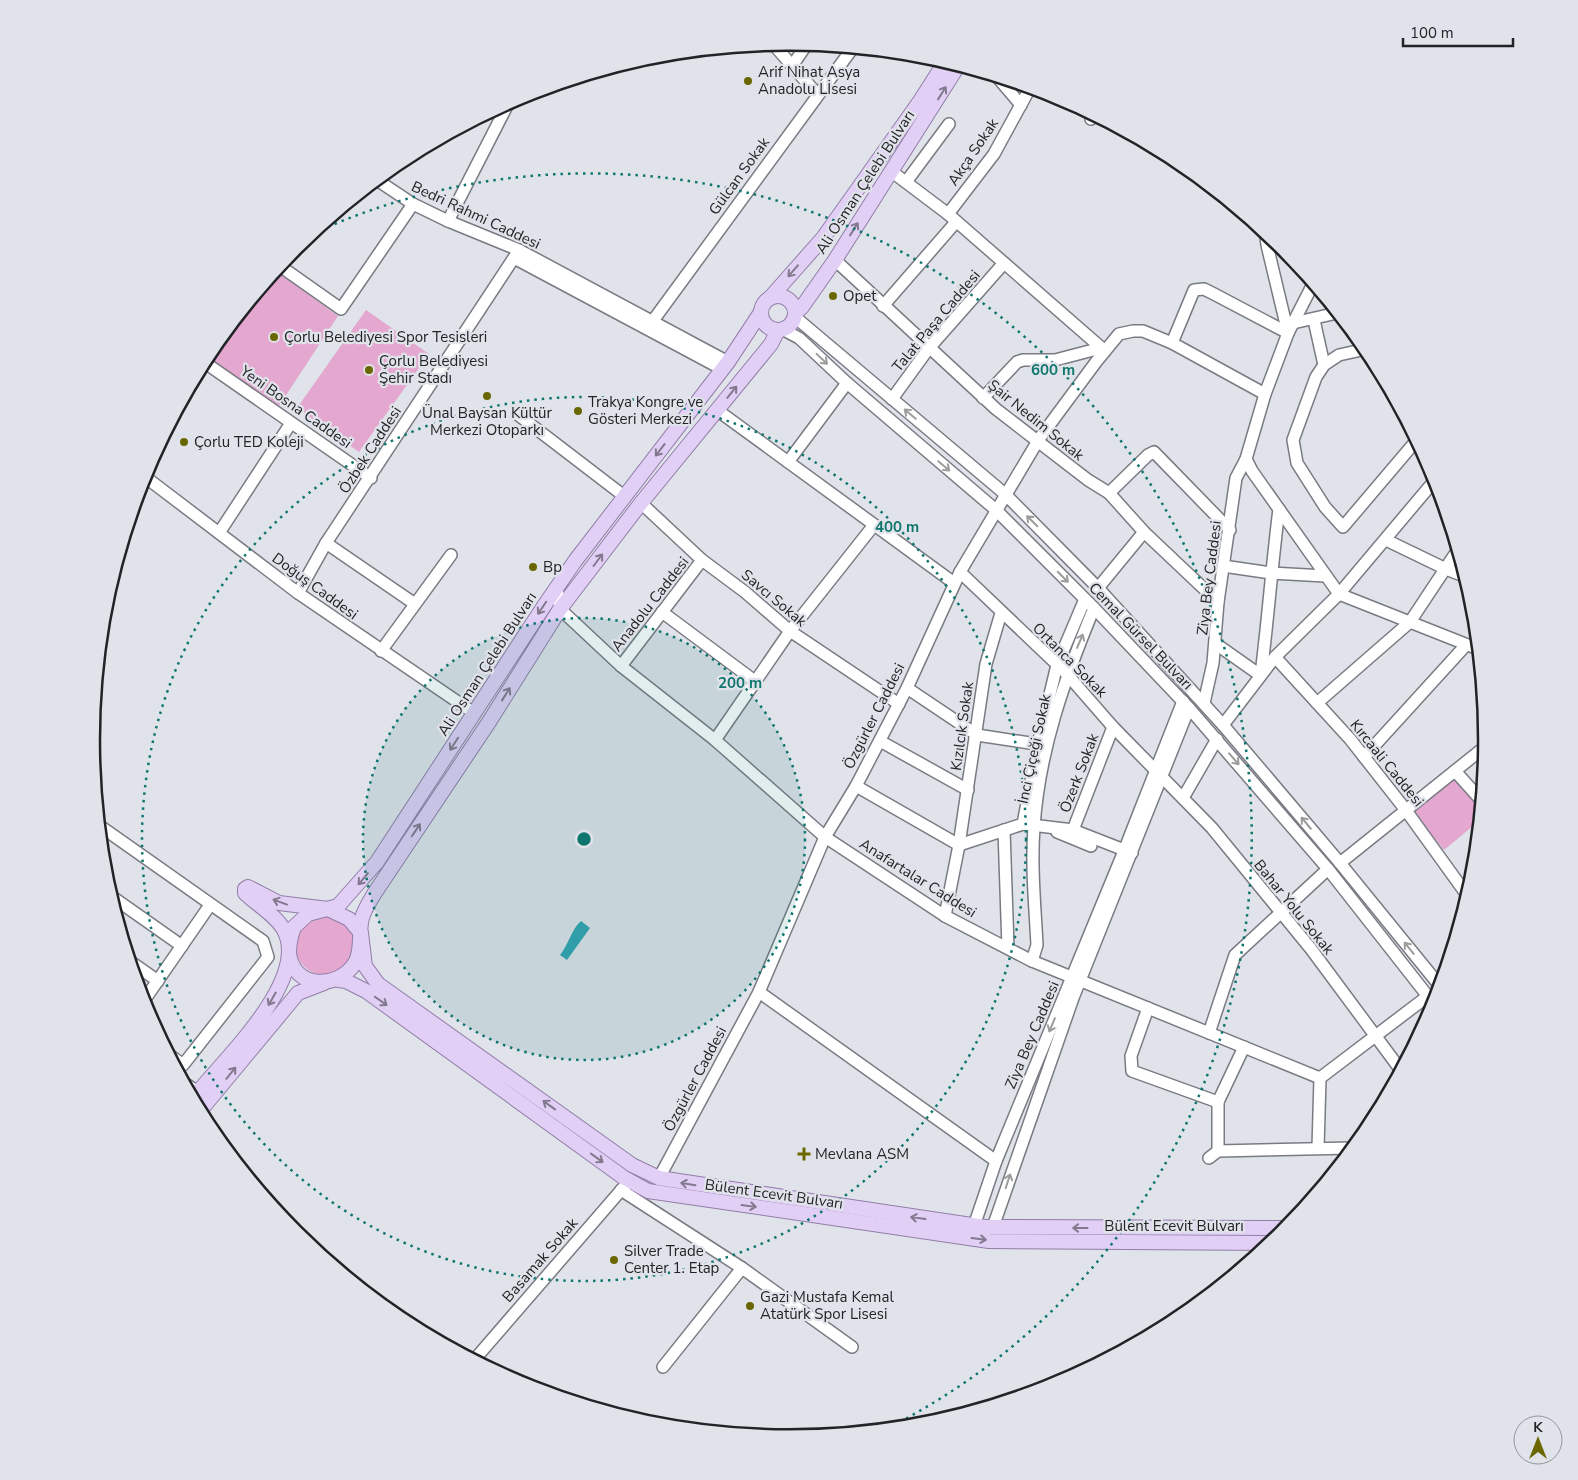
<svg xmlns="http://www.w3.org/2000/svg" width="1578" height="1480" font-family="'Nunito Sans',sans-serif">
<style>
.green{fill:#e4a7cf}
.water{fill:#35a4b2}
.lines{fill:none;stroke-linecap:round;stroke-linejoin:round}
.minor-casing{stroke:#797b83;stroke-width:14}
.major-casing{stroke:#917ea8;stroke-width:16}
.minor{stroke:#fff;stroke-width:11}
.major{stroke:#e1cff5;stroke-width:14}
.oneway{stroke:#82798e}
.oneway2{stroke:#9c9c9d}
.ring{fill:none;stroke:#0f766e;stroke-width:2.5;stroke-dasharray:2.5 5}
.poi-dot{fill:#6a6700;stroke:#e1e3eb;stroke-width:2}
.labels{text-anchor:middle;stroke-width:4.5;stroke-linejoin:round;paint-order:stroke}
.poi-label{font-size:15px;fill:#222326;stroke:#e1e3eb;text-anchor:start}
.street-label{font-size:15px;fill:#222326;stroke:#e1e3eb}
.rim{fill:none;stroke:#222326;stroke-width:2.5}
.centre{fill:#0f766e;stroke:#e1e3eb;stroke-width:2.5}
.ring-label{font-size:15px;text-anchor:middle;font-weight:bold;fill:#0f766e;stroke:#e1e3eb;stroke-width:4.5;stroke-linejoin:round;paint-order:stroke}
</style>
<rect width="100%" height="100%" fill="#e1e3eb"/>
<g class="green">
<polygon points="276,271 338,316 277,409 206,358"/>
<polygon points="366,310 429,354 359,452 297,408"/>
<polygon points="1456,777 1480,806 1479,821 1444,850 1413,812"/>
<circle cx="325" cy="945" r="30"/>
</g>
<path class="water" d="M581 921 590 928 567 960 560 955C569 944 571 930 581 921Z"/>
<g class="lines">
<defs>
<g id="minor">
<polyline points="773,44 817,94"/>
<polyline points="792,66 807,44"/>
<polyline points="998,78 1021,105"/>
<polyline points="1091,119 1093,115"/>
<polyline points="891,171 948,214 1105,351"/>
<polyline points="377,180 413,204 448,221 519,250 728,362"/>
<polyline points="906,182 949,124"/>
<polyline points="948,214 994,154 1030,88"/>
<polyline points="448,221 509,102"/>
<polyline points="1269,236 1266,237 1267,245 1288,333"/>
<polyline points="514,258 722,369"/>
<polyline points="835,260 996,409 1088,480 1109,493 1144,532 1218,602"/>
<polyline points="280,266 341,309 413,204"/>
<polyline points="1313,284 1288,333 1265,394 1246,459 1252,471 1339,594 1478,649"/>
<polyline points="883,306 956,222"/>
<polyline points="795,317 1005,494 1098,588 1223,725 1340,863 1440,986"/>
<polyline points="1314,320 1324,365"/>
<polyline points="652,322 852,49"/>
<polyline points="1293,323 1337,313"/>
<polyline points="784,330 799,338 847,383 996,510 1094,608 1189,708 1328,869 1434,1004"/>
<polyline points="1172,343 1194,290 1204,289 1214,294 1288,333"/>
<polyline points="1366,349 1339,355 1324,365 1316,377 1293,440 1297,463 1325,507 1343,527 1416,441"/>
<polyline points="204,362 371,478"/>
<polyline points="983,398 1017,362 1023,360 1055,360 1101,348"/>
<polyline points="892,399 929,348 1004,263"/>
<polyline points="717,410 954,583"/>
<polyline points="517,414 624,496"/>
<polyline points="788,462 847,383"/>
<polyline points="144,476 298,593 474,713"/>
<polyline points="1109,493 1148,455 1154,452 1230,530"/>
<polyline points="641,503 702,560 745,592 790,631 899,704"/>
<polyline points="219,533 291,423"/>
<polyline points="1386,540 1446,569 1464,576"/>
<polyline points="326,543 415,604"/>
<polyline points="1223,566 1271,573 1325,576"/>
<polyline points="960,572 1066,673 1113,727 1212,828 1311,949 1400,1069"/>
<polyline points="557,588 560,609 621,666 715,740 825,837 945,916 1032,961 1320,1078"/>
<polyline points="1098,588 1144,532"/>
<polyline points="298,593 326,543 519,250"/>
<polyline points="662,612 756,682"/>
<polyline points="1216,644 1260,675"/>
<polyline points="381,651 451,555"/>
<polyline points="1275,657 1350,739 1405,809 1467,895"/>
<polyline points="621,666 702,560"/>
<path d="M1261 674C1268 619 1272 564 1279 509"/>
<polyline points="907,688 977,735 1043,745"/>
<polyline points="1204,703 1213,663 1218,602 1236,478 1246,459"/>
<polyline points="1317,703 1410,622 1457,551"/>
<polyline points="1223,725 1275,657 1339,594 1435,480"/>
<polyline points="715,740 790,631 874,525"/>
<polyline points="880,741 968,790"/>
<polyline points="1364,757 1466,645"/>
<polyline points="1455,771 1481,800"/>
<polyline points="856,786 959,845"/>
<polyline points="1183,798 1217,739"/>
<polyline points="1023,824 1038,744 1057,665 1085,599"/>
<polyline points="100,826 263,941 268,957 183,1065 171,1056"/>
<polyline points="1004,830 1008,948"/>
<polyline points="1073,830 1113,727"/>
<polyline points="1057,832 1091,846"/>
<polyline points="959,845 1023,824 1073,830 1132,853"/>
<polyline points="1340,863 1486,746"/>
<polyline points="111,896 182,946"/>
<polyline points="945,916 959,845 986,664 1001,613"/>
<path d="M1032 961 1037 945C1035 906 1031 866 1034 827 1039 750 1065 678 1094 608"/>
<polyline points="131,962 158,981"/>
<polyline points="759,992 996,1161"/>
<polyline points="143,1002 210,905"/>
<polyline points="1148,1008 1131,1056 1132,1071 1218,1102"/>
<polyline points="1209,1033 1235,955 1328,869"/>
<polyline points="186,1084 198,1092"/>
<polyline points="1318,1148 1320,1078 1428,996"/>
<polyline points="1218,1151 1218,1102 1244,1047"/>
<polyline points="1209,1158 1218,1151 1352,1148"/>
<polyline points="659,1178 759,992 825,837 856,786 907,688 960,572 1039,439 1096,362 1119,334 1133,331 1143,331 1172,343 1265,394"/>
<polyline points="621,1190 742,1268"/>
<polyline points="974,1226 996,1161 1124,851 1183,701"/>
<polyline points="993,1227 1073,998 1189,708"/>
<polyline points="475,1359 629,1181"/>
<polyline points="663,1367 742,1268 852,1347"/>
</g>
<g id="major">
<circle cx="778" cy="313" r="17"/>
<polyline points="770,298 823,238 920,101 945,62"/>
<path d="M761 312 728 362 575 561 544 606 377 862 338 906 308 914 294 927C291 935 289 944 289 953 293 989 338 990 355 963 363 951 358 931 362 918 364 910 370 901 374 894L489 722 560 609 641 503 771 344 778 330"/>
<polyline points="796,312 802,307 835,260 958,66"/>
<polyline points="338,980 346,981 366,991 623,1177 648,1191 989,1241 1271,1243"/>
<path d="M193 1098C221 1062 311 980 284 930 276 915 257 905 245 893V889L248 887 279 903 328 909 349 919 361 933 365 966 378 984 632 1165 659 1178 985 1227 1286 1228"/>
<polyline points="200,1111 298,993 324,983"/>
</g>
</defs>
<use href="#minor" class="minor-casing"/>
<use href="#major" class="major-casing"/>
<use href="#minor" class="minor"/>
<use href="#major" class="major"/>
</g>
<defs><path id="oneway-shaft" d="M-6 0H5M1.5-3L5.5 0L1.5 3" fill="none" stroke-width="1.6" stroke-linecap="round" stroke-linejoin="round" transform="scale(1.25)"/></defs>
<g class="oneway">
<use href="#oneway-shaft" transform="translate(942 93) rotate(-58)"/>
<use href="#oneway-shaft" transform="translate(854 229) rotate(-58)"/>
<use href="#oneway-shaft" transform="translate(793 271) rotate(131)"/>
<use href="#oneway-shaft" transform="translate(732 392) rotate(-51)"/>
<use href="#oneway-shaft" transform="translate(660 450) rotate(128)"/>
<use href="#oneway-shaft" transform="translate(598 560) rotate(-53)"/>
<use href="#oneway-shaft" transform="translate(542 608) rotate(124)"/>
<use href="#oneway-shaft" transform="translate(506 694) rotate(-58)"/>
<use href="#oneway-shaft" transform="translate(454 744) rotate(123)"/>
<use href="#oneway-shaft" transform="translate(416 830) rotate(-56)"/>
<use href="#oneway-shaft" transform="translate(363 879) rotate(130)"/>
<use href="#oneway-shaft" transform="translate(280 902) rotate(-160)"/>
<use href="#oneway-shaft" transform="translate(272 999) rotate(120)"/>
<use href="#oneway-shaft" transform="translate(381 1001) rotate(35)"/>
<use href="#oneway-shaft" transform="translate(231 1073) rotate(-51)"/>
<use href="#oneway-shaft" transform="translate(549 1105) rotate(-144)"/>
<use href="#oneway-shaft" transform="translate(597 1158) rotate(36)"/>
<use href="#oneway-shaft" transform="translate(688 1184) rotate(-171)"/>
<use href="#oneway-shaft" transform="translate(749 1206) rotate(8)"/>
<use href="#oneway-shaft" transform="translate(918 1218) rotate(-172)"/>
<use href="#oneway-shaft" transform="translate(1080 1228) rotate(-180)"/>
<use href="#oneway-shaft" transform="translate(979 1239) rotate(7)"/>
</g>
<g class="oneway2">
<use href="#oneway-shaft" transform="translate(822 359) rotate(43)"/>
<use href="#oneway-shaft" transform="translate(910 414) rotate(-140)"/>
<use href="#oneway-shaft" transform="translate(944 466) rotate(40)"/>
<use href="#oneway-shaft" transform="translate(1032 521) rotate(-135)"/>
<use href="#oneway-shaft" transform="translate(1063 577) rotate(45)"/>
<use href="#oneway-shaft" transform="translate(1080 641) rotate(-67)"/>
<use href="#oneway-shaft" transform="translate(1234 759) rotate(49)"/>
<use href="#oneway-shaft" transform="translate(1306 823) rotate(-130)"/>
<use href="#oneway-shaft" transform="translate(1409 948) rotate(-129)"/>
<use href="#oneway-shaft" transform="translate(1052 1025) rotate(113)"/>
<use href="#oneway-shaft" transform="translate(1008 1181) rotate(-72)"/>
</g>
<circle cx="584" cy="839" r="221" fill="#0f766e" fill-opacity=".12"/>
<g class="ring">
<circle cx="584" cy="839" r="221"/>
<circle cx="584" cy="839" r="442"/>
<path d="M314 233A663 663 0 0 1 890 1427"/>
</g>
<g class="poi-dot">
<circle cx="748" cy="81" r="5"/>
<circle cx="833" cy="296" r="5"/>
<circle cx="274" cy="337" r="5"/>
<circle cx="369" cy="370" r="5"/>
<circle cx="487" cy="396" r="5"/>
<circle cx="578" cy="411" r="5"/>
<circle cx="184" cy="442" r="5"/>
<circle cx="533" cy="567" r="5"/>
<path d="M801.5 1146.5h5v5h5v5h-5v5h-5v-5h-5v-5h5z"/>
<circle cx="614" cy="1260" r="5"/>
<circle cx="750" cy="1306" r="5"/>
</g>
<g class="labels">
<g class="poi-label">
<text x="758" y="77">Arif Nihat Asya<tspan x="758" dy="17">Anadolu Lİsesi</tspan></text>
<text x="843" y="301">Opet</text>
<text x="284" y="342">Çorlu Belediyesi Spor Tesisleri</text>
<text x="379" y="366">Çorlu Belediyesi<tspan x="379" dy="17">Şehir Stadı</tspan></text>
<text x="588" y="407">Trakya Kongre ve<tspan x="588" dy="17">Gösteri Merkezi</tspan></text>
<text x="487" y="418" text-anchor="middle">Ünal Baysan Kültür<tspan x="487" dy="17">Merkezi Otoparkı</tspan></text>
<text x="194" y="447">Çorlu TED Koleji</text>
<text x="543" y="572">Bp</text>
<text x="815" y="1159">Mevlana ASM</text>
<text x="624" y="1256">Silver Trade<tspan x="624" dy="17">Center 1. Etap</tspan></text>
<text x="760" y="1302">Gazi Mustafa Kemal<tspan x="760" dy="17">Atatürk Spor Lisesi</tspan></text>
</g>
<g class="street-label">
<text transform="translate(973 152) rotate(-56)" y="5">Akça Sokak</text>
<text transform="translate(739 176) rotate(-54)" y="5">Gülcan Sokak</text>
<text transform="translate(865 182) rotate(-57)" y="5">Ali Osman Çelebi Bulvarı</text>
<text transform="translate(476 215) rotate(25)" y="5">Bedri Rahmi Caddesi</text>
<text transform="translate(936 321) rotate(-50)" y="5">Talat Paşa Caddesi</text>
<text transform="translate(296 407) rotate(35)" y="5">Yeni Bosna Caddesi</text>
<text transform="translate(1036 420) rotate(39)" y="5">Şair Nedim Sokak</text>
<text transform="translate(370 450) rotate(-57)" y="5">Özbek Caddesi</text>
<text transform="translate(1209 578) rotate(-83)" y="5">Ziya Bey Caddesi</text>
<text transform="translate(315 586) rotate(36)" y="5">Doğuş Caddesi</text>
<text transform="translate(774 598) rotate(40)" y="5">Savcı Sokak</text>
<text transform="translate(650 604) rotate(-52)" y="5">Anadolu Caddesi</text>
<text transform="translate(1141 636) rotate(46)" y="5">Cemal Gürsel Bulvarı</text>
<text transform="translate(1070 660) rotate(45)" y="5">Ortanca Sokak</text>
<text transform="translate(487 664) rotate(-57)" y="5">Ali Osman Çelebi Bulvarı</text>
<text transform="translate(874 716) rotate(-63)" y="5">Özgürler Caddesi</text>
<text transform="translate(962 726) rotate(-82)" y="5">Kızılcık Sokak</text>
<text transform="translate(1034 749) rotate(-78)" y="5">İnci Çiçeği Sokak</text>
<text transform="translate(1387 763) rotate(51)" y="5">Kırcaali Caddesi</text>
<text transform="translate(1079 773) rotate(-69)" y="5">Özerk Sokak</text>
<text transform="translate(918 878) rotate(32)" y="5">Anafartalar Caddesi</text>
<text transform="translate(1294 907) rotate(51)" y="5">Bahar Yolu Sokak</text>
<text transform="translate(1032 1035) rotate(-67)" y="5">Ziya Bey Caddesi</text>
<text transform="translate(695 1079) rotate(-62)" y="5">Özgürler Caddesi</text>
<text transform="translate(774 1194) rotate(8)" y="5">Bülent Ecevit Bulvarı</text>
<text x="1174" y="1231">Bülent Ecevit Bulvarı</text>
<text transform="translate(540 1260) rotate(-49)" y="5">Basamak Sokak</text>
</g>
</g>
<path d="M0 0H1578V1480H0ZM100 740a689 689 0 1 1 1378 0a689 689 0 1 1-1378 0Z" fill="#e1e3eb" fill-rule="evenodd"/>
<path class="rim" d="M100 740a689 689 0 1 1 1378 0a689 689 0 1 1-1378 0Z"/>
<circle cx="584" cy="839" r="8" class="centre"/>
<g class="ring-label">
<text x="1053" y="375">600 m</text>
<text x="897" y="532">400 m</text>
<text x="740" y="688">200 m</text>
</g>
<g transform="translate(1538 1440)"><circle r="24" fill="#e1e3eb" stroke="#95969c"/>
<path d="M0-4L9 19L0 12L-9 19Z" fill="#6a6700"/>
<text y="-8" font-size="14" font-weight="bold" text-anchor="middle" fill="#222326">K</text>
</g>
<path d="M1403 38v8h110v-8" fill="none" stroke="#222326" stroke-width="2.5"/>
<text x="1410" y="38" font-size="15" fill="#222326" stroke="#e1e3eb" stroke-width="4" paint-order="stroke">100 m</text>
</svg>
